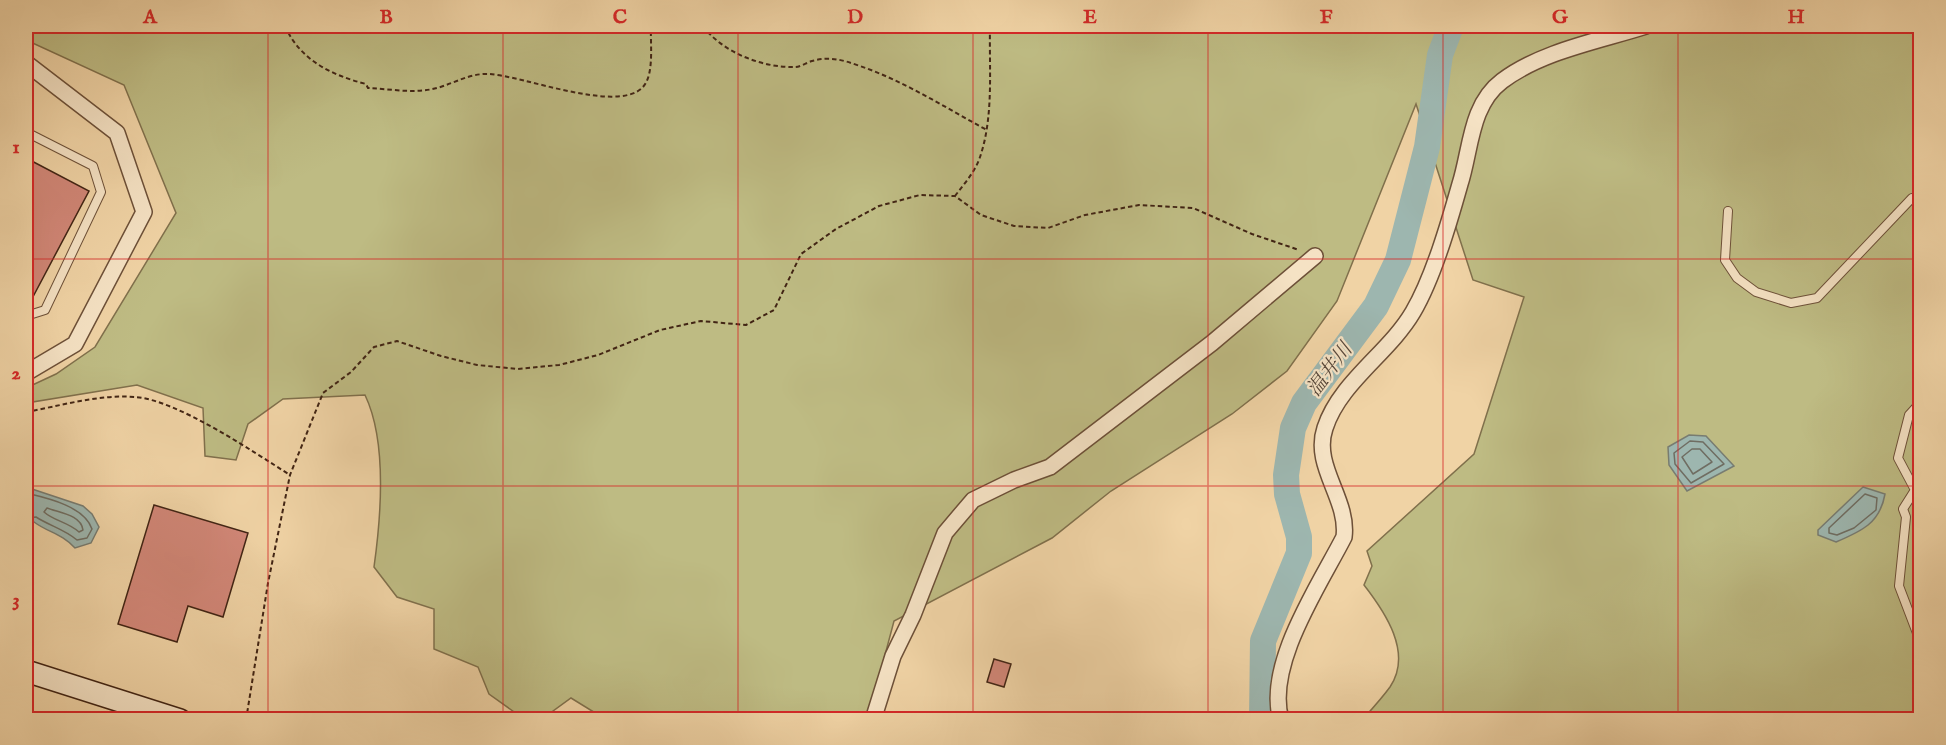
<svg xmlns="http://www.w3.org/2000/svg" width="1946" height="745" font-family="'IM FELL English','Noto Serif JP',serif">
<style>
.green{fill:#bebb83;stroke:#80704c;stroke-width:1.5}
.water{fill:#9db6af;stroke:#787c71;stroke-width:1.5}
.lines{fill:none;stroke-linecap:round;stroke-linejoin:round}
.shore{stroke:#6f6d62;stroke-width:1.5}
.river{stroke:#9db6af;stroke-width:26}
.building{fill:#d28778;stroke:#412414;stroke-width:1.5}
.service-casing{stroke:#6d5038;stroke-width:10}
.minor-casing{stroke:#6d5038;stroke-width:18}
.secondary-casing{stroke:#412414;stroke-width:24}
.path{stroke:#412414;stroke-width:2;stroke-dasharray:4.5 3;stroke-linecap:butt}
.service{stroke:#f5e2c4;stroke-width:8}
.minor{stroke:#f5e2c4;stroke-width:15}
.secondary{stroke:#f5e2c4;stroke-width:21}
.grid{fill:none;stroke:#d62828;stroke-width:1.5;stroke-opacity:0.55}
.labels{text-anchor:middle;stroke-width:4.5;stroke-linejoin:round;paint-order:stroke}
.water-label{font-size:20px;font-style:italic;fill:#58483b;stroke:#f5e2c4}
.neatline{fill:none;stroke:#d62828;stroke-width:2}
.grid-label{font-size:20px;text-anchor:middle;font-weight:bold;fill:#d62828}
</style>
<rect width="100%" height="100%" fill="#f0d3a5"/>
<filter id="stains"><feTurbulence type="fractalNoise" baseFrequency=".00333" numOctaves="4"/><feColorMatrix values="0 0 0 0 .2 0 0 0 0 .09 0 0 0 0 .02 0 0 0 .5 -.17"/></filter>
<radialGradient id="worn" r=".72"><stop offset=".6" stop-color="#630" stop-opacity="0"/><stop offset="1" stop-color="#630" stop-opacity=".3"/></radialGradient>
<path class="green" d="M26 26H1920V719H1363C1372 709 1382 698 1390 687 1413 653 1385 612 1364 585L1372 566 1367 551 1474 454 1524 297 1473 280 1416 104 1337 301 1287 371 1232 414 1111 491 1052 538 894 621 868 719H605L571 698 542 719H524L489 694 478 667 434 649V609L397 597 374 567C381 517 387 441 365 395L283 399 248 424 236 460 205 456 203 408 137 385 26 403V388L56 374 95 347 176 213 124 85 26 40Z"/>
<g class="water">
<polygon points="1689,435 1706,436 1734,466 1687,491 1669,465 1668,447"/>
<path d="M26 487 83 506 92 514 99 527 91 543 75 548C61 533 49 533 34 522L26 523Z"/>
<path d="M1863 487 1885 494C1880 523 1862 531 1836 542L1818 535V530Z"/>
</g>
<g class="lines">
<g class="shore">
<polygon points="1690,441 1703,442 1724,464 1691,483 1675,464 1674,453"/>
<polygon points="1692,449 1700,449 1712,462 1693,474 1682,457"/>
<path d="M26 493C47 498 84 506 92 529L87 538 77 540C64 529 50 526 36 517L26 518"/>
<polygon points="1865,494 1877,498 1876,510 1854,528 1837,535 1829,533 1829,528"/>
<path d="M47 508C60 513 81 515 83 530L79 532C68 522 54 521 44 512Z"/>
</g>
<polyline class="river" points="1262,720 1263,641 1299,553 1299,537 1287,494 1286,475 1293,428 1304,403 1376,306 1398,260 1427,147 1440,55 1451,26"/>
</g>
<g class="building">
<polygon points="26,158 89,191 26,310"/>
<polygon points="154,505 248,533 223,617 188,606 177,642 118,624"/>
<polygon points="994,659 1011,664 1004,687 987,682"/>
</g>
<g class="lines">
<defs>
<g id="service">
<polyline points="26,132 93,166 101,192 45,310 26,316"/>
<polyline points="1728,211 1725,260 1737,278 1756,292 1791,303 1817,298 1912,198 1920,199"/>
<polyline points="1920,403 1909,415 1898,458 1915,490 1903,509 1906,517 1899,586 1920,641"/>
<polyline points="1919,720 1920,717"/>
</g>
<g id="minor">
<polyline points="26,63 117,133 144,212 75,344 26,373"/>
<polyline points="873,720 893,656 913,615 945,533 973,500 1014,480 1050,467 1212,343 1315,256"/>
<path d="M1281 720C1265 665 1319 586 1344 537 1349 499 1312 466 1325 428 1340 382 1389 353 1413 312 1433 278 1449 223 1460 184 1471 150 1470 105 1502 81 1542 51 1599 41 1646 26"/>
</g>
<polyline id="secondary" points="26,671 180,720"/>
</defs>
<use href="#service" class="service-casing"/>
<use href="#minor" class="minor-casing"/>
<use href="#secondary" class="secondary-casing"/>
<g class="path">
<path d="M285 26C300 60 331 75 366 84L368 88C390 89 415 94 437 88 455 83 470 73 489 74 524 76 615 113 642 88 655 76 650 42 651 26"/>
<path d="M703 26C722 52 762 68 795 67 800 67 806 63 812 61 830 56 843 60 860 66 904 81 946 108 987 130"/>
<path d="M955 196C964 184 975 172 980 157 994 116 989 68 990 26"/>
<path d="M26 412C60 406 99 394 135 397 177 400 252 451 290 475"/>
<polyline points="246,720 268,583 290,475 323,393 351,372 374,347 397,341 441,356 477,365 517,369 559,365 598,355 660,330 701,321 746,325 774,310 801,254 836,229 879,206 920,195 955,196 981,215 1014,226 1048,228 1085,215 1139,205 1193,208 1252,234 1299,250"/>
</g>
<use href="#service" class="service"/>
<use href="#minor" class="minor"/>
<use href="#secondary" class="secondary"/>
</g>
<path class="grid" d="M268 26V720M503 26V720M738 26V720M973 26V720M1208 26V720M1443 26V720M1678 26V720M26 259H1920M26 486H1920"/>
<g class="labels">
<g class="water-label">
<text transform="translate(1329 369) rotate(-53)" y="7">温井川</text>
</g>
</g>
<rect width="1946" height="745" fill="none" stroke="#f0d3a5" stroke-width="66"/>
<rect x="33" y="33" width="1880" height="679" class="neatline"/>
<g class="grid-label">
<text x="150" y="23">A</text>
<text x="386" y="23">B</text>
<text x="620" y="23">C</text>
<text x="855" y="23">D</text>
<text x="1090" y="23">E</text>
<text x="1326" y="23">F</text>
<text x="1560" y="23">G</text>
<text x="1796" y="23">H</text>
<text x="16" y="153">1</text>
<text x="16" y="379">2</text>
<text x="16" y="606">3</text>
</g>
<rect width="100%" height="100%" filter="url(#stains)"/>
<rect width="100%" height="100%" fill="url(#worn)"/>
</svg>
